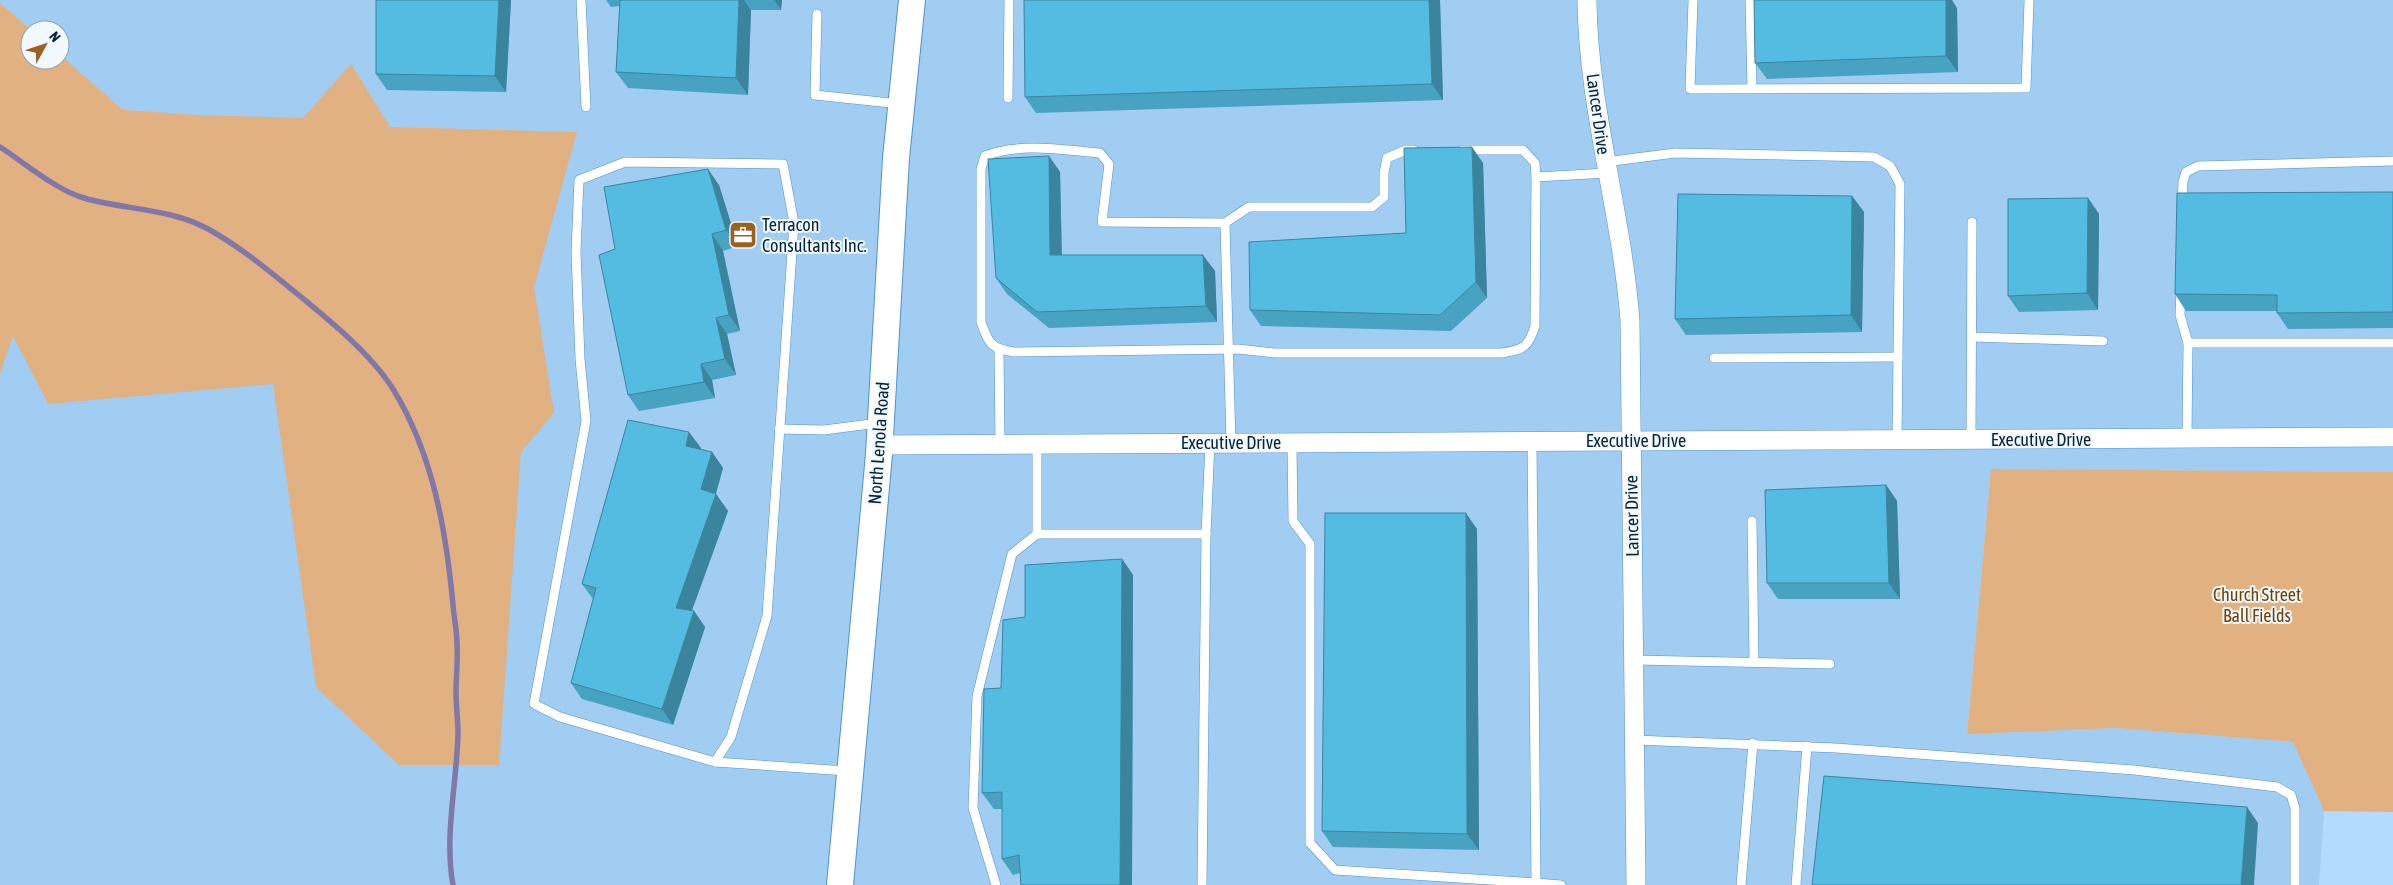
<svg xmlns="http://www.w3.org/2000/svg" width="2393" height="885" font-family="'Asap Condensed',sans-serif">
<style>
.built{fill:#a1cdf3;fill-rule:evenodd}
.green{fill:#e1b182}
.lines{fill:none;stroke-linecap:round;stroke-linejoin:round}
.stream{stroke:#8278a8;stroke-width:5.5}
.lane-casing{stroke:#4e93ca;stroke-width:10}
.street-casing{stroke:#4e93ca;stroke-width:20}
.secondary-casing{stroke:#4e93ca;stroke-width:28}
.lane{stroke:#fff;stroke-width:9}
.street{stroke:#fff;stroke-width:19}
.secondary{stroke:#fff;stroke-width:26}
.wall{fill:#48a2c2}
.shaded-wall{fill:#3b849e}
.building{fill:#54bce1;stroke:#3b849e}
.labels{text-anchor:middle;stroke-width:4;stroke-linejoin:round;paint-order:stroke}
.street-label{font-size:18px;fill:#052339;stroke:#f1f8fe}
.poi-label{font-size:18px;fill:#052339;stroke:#f1f8fe;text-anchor:start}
.park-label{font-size:18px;fill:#714201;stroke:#f1f8fe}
</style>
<rect width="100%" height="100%" fill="#b2dbff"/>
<path class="built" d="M0 0H2393V472L1991 469 1967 733 2116 728 2293 742 2324 811 2319 885H0ZM30 30H60V60H30Z"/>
<g class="green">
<polygon points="0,3 31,30 30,60 60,60 60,55 123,110 197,115 303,118 351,64 390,127 577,132 534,287 554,413 521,452 499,765 399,765 316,687 273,384 48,404 13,336 0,374"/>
<polygon points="1991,469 2393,472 2393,812 2324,811 2293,742 2116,728 1967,734"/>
</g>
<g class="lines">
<path class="stream" d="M0 147C25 163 56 190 84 198 125 210 170 208 208 229 239 246 268 270 295 292 328 319 370 353 393 389 433 454 446 530 453 605 454 618 457 631 457 644 458 661 456 677 456 693 456 707 458 720 458 733 457 783 444 835 453 885"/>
<defs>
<g id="lane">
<polyline points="581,0 586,107"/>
<polyline points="1693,0 1690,89 2026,88 2029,0"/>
<polyline points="1750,0 1752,88"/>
<polyline points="817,14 815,95 900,104"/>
<polyline points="1008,98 1009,0"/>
<path d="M1414 150H1406L1387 158 1384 173V197L1372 207H1249L1225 223 1102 222 1109 164 1100 153C1062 150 1022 142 985 156L981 169V322C989 344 990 348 1014 352L1238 349 1275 353H1502C1524 349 1528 348 1535 326L1536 177 1607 173"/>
<polyline points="1462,150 1523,150 1535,163 1536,177"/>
<polygon points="625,162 783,164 794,223 767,616 731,737 715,762 560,717 534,704 586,421 580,359 576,252 579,180"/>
<polyline points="1605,162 1675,153 1874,157 1890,166 1900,184 1897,441"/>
<polyline points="2182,205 2183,182 2186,172 2198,166 2393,161"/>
<polyline points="1225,223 1231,443"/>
<polyline points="2181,290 2180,315 2188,343 2187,439"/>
<polyline points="1972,337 2103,341"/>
<polyline points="2188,343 2393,343"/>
<polyline points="999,349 1000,445"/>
<polyline points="1714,358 1898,357"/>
<polyline points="779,429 824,430 878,423"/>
<polyline points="1971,441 1972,222"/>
<polyline points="1292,443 1293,521 1310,544 1310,843 1335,870 1536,883 1532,441"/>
<polyline points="1752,521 1754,662"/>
<polyline points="1037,534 1206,534"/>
<polyline points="1634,660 1830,664"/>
<polyline points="1635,740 1836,748 2134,770 2277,787 2291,795 2295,808 2295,885"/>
<polyline points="715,762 847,771"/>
<polyline points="1536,883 1561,885"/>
<polyline points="996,885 973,808 977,696 1012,554 1037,534 1037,446"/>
<polyline points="1202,885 1206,534 1210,443"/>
<polyline points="1741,885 1753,743"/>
<polyline points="1796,885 1807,746"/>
</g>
<g id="street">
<path d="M1587 0C1588 109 1622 213 1630 321L1636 885"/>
<polyline points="879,445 2393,437"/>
</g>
<polyline id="secondary" points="840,885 879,454 896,158 912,0"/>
</defs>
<use href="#lane" class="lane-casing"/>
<use href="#street" class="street-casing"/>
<use href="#secondary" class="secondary-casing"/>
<use href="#lane" class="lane"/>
<use href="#street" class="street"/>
<use href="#secondary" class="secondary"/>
</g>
<g class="wall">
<polygon points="376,0 511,0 506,92 387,90 376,74"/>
<polygon points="606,0 782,0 781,10 751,10 748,95 628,88 616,72 620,6 611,7"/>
<polygon points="1024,0 1440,0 1443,100 1036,113 1025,97"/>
<polygon points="1957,8 1958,72 1767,79 1755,63"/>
<polygon points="1049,156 1060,172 1062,255 1215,271 1217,322 1049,328 1007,294 996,278"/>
<polygon points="1483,163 1487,298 1451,331 1261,326 1250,310 1406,233"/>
<polygon points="719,185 738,246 723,251 740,331 727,334 736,375 712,380 715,398 639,411 628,395 615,249"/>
<polygon points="2393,192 2393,328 2288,329 2277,313 2277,311 2186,311 2175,294"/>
<polygon points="1852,196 1864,212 1862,332 1686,335 1675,319"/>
<polygon points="2088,198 2099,214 2098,310 2019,312 2008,296"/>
<polygon points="701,448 700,450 712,452 723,468 716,494 728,511 692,610 694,611 705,627 673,725 582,699 571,683 593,599 582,584"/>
<polygon points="1886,485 1897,501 1900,599 1778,599 1767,583"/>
<polygon points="1477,529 1479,850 1333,847 1322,831"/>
<polygon points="1122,559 1133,575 1132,885 1021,885 1020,873 1013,875 1002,859 1002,809 994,809 982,793 1001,688 1025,617"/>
</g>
<g class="shaded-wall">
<polygon points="499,0 511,0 506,92 495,76"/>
<polygon points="739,0 744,0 751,10 748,95 736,78"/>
<polygon points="774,0 782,0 781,10"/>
<polygon points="1429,0 1440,0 1443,100 1432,84"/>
<polygon points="1946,0 1952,0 1957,8 1958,72 1946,56"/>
<polygon points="1472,147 1483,163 1487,298 1476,282"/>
<polygon points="1049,156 1060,172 1062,271 1050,255"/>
<polygon points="708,169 719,185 738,246 726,230"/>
<polygon points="1852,196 1864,212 1862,332 1851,315"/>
<polygon points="2088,198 2099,214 2098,310 2087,293"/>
<polygon points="712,234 723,251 740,331 729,315"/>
<polygon points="1203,255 1215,271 1217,322 1206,306"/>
<polygon points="716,318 727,334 736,375 725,359"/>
<polygon points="701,364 712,380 715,398 704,382"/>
<polygon points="689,432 701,448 697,462 686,446"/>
<polygon points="712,452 723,468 713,503 716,494 728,511 687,624 676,608 701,489"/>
<polygon points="1886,485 1897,501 1900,599 1889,583"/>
<polygon points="1466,513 1477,529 1479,850 1467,834"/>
<polygon points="1122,559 1133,575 1132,885 1120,885"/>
<polygon points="694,611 705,627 673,725 662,709"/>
<polygon points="2247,807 2258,823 2254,885 2241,885"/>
</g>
<g class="building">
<polygon points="376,0 499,0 495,76 376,74"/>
<polygon points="620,0 739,0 736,78 616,72"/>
<polygon points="1024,0 1429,0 1432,84 1025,97"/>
<polygon points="1754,0 1946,0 1946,56 1755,63"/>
<polygon points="1472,147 1476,282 1440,315 1250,310 1249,242 1406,233 1404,148"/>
<polygon points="1049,156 1050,255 1203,255 1206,306 1037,312 996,278 988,159"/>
<polygon points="708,169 726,230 712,234 729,315 716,318 725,359 701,364 704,382 628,395 599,255 615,249 604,187"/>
<polygon points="2393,192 2393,312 2277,313 2277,295 2175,294 2177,193"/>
<polygon points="1678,194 1852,196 1851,315 1675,319"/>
<polygon points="2088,198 2087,293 2008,296 2008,199"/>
<polygon points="628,420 689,432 686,446 712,452 701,489 716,494 676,608 694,611 662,709 571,683 596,588 582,584"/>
<polygon points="1886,485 1889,583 1767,583 1765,490"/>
<polygon points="1325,513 1466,513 1467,834 1322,831"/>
<polygon points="1122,559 1120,885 1021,885 1019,855 1002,859 1002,792 982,793 984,689 1001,688 1003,620 1025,617 1025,565"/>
<polygon points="1824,776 2247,807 2241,885 1812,885"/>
</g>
<defs>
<symbol id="office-square" viewBox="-11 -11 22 22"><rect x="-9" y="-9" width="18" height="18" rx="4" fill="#9b611f" stroke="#f1f8fe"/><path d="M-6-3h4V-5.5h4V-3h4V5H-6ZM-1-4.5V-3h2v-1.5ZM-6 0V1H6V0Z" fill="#fff"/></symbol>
</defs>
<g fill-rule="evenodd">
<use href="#office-square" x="727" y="219" width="32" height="32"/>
</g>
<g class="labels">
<g class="street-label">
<text transform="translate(1598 114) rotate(82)" y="6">Lancer Drive</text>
<text x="2041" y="446">Executive Drive</text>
<text x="1636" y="447">Executive Drive</text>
<text transform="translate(879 443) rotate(-86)" y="6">North Lenola Road</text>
<text x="1231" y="449">Executive Drive</text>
<text transform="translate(1632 516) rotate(-91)" y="6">Lancer Drive</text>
</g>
<g class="poi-label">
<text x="762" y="231">Terracon<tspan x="762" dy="21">Consultants Inc.</tspan></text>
</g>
<g class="park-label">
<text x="2257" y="601">Church Street<tspan x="2257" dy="21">Ball Fields</tspan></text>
</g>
</g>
<g transform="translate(45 45) rotate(50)"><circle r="24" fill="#f1f8fe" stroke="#93a3af"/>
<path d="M0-4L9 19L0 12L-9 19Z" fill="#9b611f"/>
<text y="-8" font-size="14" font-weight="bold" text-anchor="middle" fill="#052339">N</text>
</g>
</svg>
